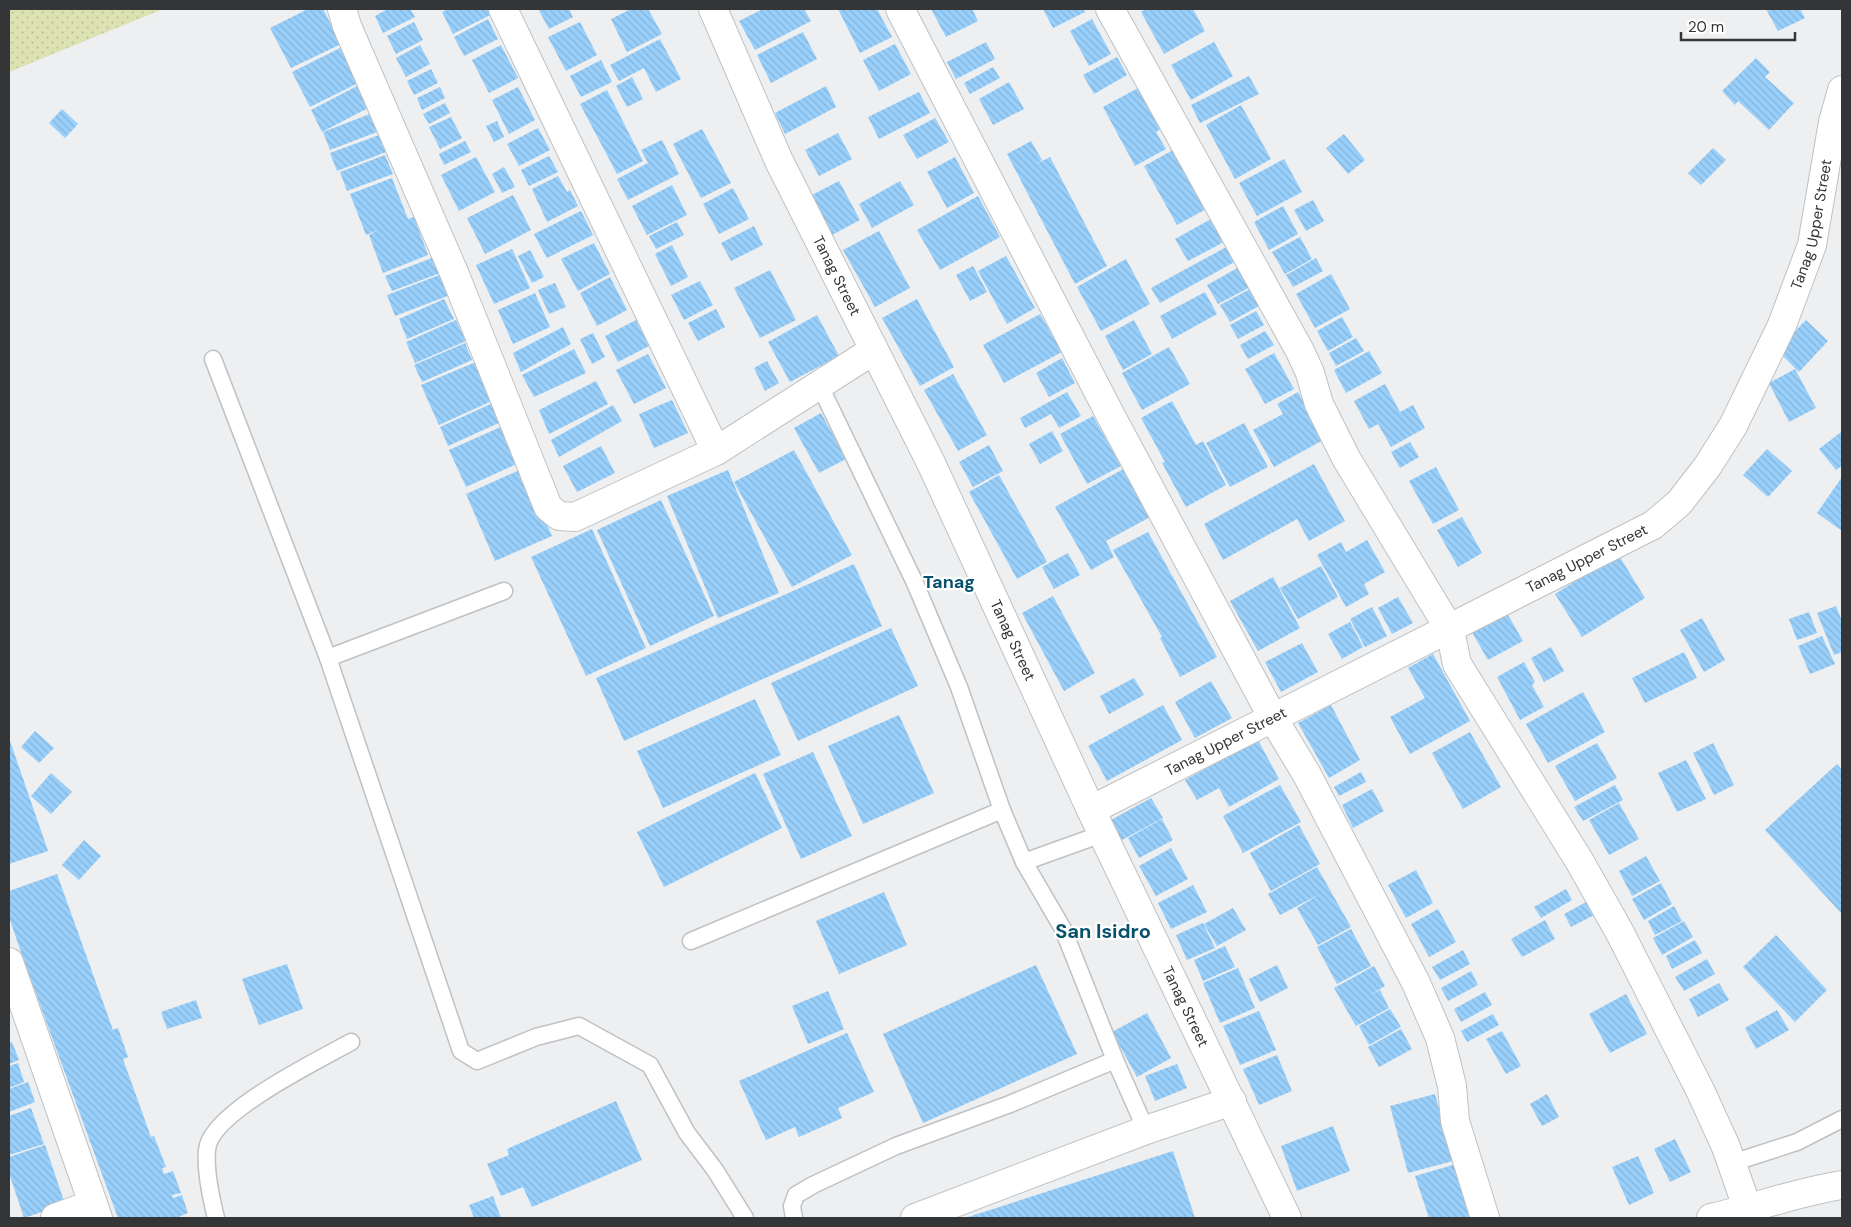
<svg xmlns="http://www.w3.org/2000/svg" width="1851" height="1227" font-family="'DM Sans',sans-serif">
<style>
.grass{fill:url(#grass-dots)}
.building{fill:url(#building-back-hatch)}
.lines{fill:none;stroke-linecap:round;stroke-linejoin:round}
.service-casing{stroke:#bfc1c3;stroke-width:19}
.minor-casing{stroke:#bfc1c3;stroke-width:30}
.tertiary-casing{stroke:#bfc1c3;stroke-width:30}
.secondary-casing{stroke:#bfc1c3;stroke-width:30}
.service{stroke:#fff;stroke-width:16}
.minor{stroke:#fff;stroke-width:28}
.tertiary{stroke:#fff;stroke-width:28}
.secondary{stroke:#fff;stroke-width:28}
.labels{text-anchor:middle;stroke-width:4.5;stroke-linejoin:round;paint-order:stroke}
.street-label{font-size:15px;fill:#343536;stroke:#fff}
.quarter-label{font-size:18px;font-weight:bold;fill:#07516d;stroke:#fff}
.district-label{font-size:20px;font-weight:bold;fill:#07516d;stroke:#fff}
</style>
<defs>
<pattern id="grass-dots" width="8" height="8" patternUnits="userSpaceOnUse" patternTransform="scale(1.25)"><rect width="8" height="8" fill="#dce2b2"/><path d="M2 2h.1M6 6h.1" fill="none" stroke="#bdc29a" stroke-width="1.8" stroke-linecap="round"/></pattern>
<pattern id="building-back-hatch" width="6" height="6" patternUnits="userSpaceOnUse" patternTransform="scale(1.25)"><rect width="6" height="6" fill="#99d0fb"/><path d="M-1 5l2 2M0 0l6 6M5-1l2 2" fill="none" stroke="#84b3d8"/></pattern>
</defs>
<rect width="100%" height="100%" fill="#edeff1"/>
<polygon class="grass" points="9,9 163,9 9,72"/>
<g class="building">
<polygon points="308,9 323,9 341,44 291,68 270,28"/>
<polygon points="388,9 410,9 415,17 383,33 375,16"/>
<polygon points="449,9 495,9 496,12 453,34 442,12"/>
<polygon points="538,9 569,9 573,17 549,29"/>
<polygon points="631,9 648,9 662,34 627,52 611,19"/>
<polygon points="763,9 804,9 811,21 755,50 739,21"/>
<polygon points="838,9 877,9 892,37 860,53"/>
<polygon points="931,9 972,9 978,21 946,37"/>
<polygon points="1043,9 1083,9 1085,12 1053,28"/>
<polygon points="1146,9 1193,9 1205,31 1164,54 1141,12"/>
<polygon points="1766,9 1800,9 1805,18 1778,31"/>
<polygon points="488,19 498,39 464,56 454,37"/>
<polygon points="1092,19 1111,54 1089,66 1070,31"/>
<polygon points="414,22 423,40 396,54 387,36"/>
<polygon points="580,22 597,55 566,71 548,37"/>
<polygon points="803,32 817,59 771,83 757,55"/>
<polygon points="660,39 681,79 656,92 644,68 619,81 610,65"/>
<polygon points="986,42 995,59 956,79 947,62"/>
<polygon points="1214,42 1233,76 1191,100 1171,65"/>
<polygon points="895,44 911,74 879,91 863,60"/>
<polygon points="420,45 430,64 406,77 396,58"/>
<polygon points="501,45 518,78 489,93 472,60"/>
<polygon points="340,48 358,83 310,107 292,72"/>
<polygon points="1117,57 1127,75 1094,94 1083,75"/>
<polygon points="1756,58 1770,72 1765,77 1794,103 1769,130 1738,101 1735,105 1722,91"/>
<polygon points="601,60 612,82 581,97 570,76"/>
<polygon points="993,67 1000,78 970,94 964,83"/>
<polygon points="431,69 438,83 414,95 407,81"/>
<polygon points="1249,76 1259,94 1200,123 1191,105"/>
<polygon points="632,77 643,99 627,107 616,86"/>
<polygon points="1009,82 1024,109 993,125 979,99"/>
<polygon points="357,86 368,108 322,132 311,110"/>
<polygon points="826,86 836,107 785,134 775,113"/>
<polygon points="440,87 445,98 422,110 417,98"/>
<polygon points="518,87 535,120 509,134 492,100"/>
<polygon points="1140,87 1162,128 1156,132 1166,149 1135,166 1103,107"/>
<polygon points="607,90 643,161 617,174 580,104"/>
<polygon points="919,92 930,113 879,139 868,117"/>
<polygon points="445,103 450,113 429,124 423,114"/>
<polygon points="1241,105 1271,159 1235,179 1206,125"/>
<polygon points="62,109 78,124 65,138 49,123"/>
<polygon points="370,114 377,132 330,150 323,132"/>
<polygon points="451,117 462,138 440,149 429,127"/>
<polygon points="935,118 949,142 917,159 903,135"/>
<polygon points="497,121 504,137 494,142 486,126"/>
<polygon points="538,128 550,150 519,166 507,144"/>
<polygon points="702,129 731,183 701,198 673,144"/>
<polygon points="838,133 852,159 819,176 805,150"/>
<polygon points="1344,134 1365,160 1348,174 1326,148"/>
<polygon points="379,135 386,152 337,171 330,153"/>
<polygon points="662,140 679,174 628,200 617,179 648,163 641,150"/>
<polygon points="465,141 471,152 444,165 439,154"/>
<polygon points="1031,141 1042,160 1036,164 1050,157 1107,266 1075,284 1007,154"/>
<polygon points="1713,148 1726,160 1701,185 1688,173"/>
<polygon points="1175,149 1208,208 1177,225 1144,166"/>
<polygon points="385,155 393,174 347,191 340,172"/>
<polygon points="549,156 558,172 529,186 521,170"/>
<polygon points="476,157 495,192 459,211 441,175"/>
<polygon points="955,157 974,193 947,208 927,172"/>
<polygon points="1284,159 1302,192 1257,216 1239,183"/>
<polygon points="504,167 515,187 502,193 492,174"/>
<polygon points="558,176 567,192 570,190 578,206 547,222 532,189"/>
<polygon points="392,178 408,219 414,217 428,255 383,273 369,235 378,230 366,235 350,194"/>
<polygon points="839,181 860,220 832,235 812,195"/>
<polygon points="900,181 914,205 872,228 859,204"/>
<polygon points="672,185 687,215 647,235 632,206"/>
<polygon points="733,188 749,219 719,234 703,204"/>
<polygon points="513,195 531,230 485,254 467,218"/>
<polygon points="978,196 1000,237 940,270 917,230"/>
<polygon points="1313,200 1324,221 1306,231 1294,210"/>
<polygon points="1283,206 1298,234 1269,250 1254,222"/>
<polygon points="581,211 593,235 547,258 534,234"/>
<polygon points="1211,219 1224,242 1188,261 1175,239"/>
<polygon points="677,222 684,235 656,249 649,236"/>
<polygon points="754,226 763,245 731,261 721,243"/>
<polygon points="879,231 910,288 875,307 843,250"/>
<polygon points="1300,237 1312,259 1285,274 1272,252"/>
<polygon points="594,243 610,274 578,291 561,259"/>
<polygon points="672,245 688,277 671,286 655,254"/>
<polygon points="1230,245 1238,260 1160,303 1151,288"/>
<polygon points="512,249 530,288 494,304 476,265"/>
<polygon points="530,250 544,277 532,283 518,256"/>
<polygon points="437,256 443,272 392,291 385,276"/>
<polygon points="1006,256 1035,308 1007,324 978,271"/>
<polygon points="1316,258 1323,271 1293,287 1286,275"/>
<polygon points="1126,259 1150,304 1101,331 1077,287"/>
<polygon points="973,266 987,292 970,301 956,275"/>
<polygon points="1241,266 1252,286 1218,304 1207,285"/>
<polygon points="770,270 796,320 760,338 734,288"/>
<polygon points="442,274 450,295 395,316 387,295"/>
<polygon points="1331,274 1350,309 1315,328 1296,294"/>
<polygon points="610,277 627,310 597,326 580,293"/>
<polygon points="700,281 713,305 684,320 671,295"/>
<polygon points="555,283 566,307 549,314 538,290"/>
<polygon points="1250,289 1259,306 1230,322 1220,305"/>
<polygon points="1205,292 1217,314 1172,339 1160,316"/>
<polygon points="535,293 550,327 513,344 498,310"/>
<polygon points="444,299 454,319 407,339 399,319"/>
<polygon points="917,299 954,367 920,386 882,318"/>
<polygon points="716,309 725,327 698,341 688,323"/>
<polygon points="1256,311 1264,325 1238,339 1230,325"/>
<polygon points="1040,314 1062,352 1004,383 983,345"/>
<polygon points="817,315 839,356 790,382 768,342"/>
<polygon points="1342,317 1353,337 1328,351 1317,331"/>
<polygon points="456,320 466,341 415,363 406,342"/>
<polygon points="636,320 649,346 618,362 605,336"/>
<polygon points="1134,320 1152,354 1123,370 1105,336"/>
<polygon points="1806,320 1828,341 1799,372 1777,350"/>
<polygon points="563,327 571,344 521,372 513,353"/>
<polygon points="1265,331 1274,345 1248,359 1240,345"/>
<polygon points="593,333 605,357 592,364 580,339"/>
<polygon points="1356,338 1364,351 1336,366 1329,353"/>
<polygon points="465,343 472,360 422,382 414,365"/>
<polygon points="1169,347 1190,384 1142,410 1122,373"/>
<polygon points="574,349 586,373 534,397 522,375"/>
<polygon points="1369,351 1382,373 1346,393 1334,370"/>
<polygon points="1274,353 1294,389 1265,404 1245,369"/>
<polygon points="648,354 666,388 634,404 616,370"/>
<polygon points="1062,358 1075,383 1049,397 1036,373"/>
<polygon points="767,361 779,383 765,391 754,368"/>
<polygon points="476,362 494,400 439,425 421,385"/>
<polygon points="1795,369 1816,408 1789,422 1769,383"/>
<polygon points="953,374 987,435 958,451 924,390"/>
<polygon points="596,381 608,404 549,434 539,410"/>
<polygon points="1385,384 1400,412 1413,405 1425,428 1391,447 1378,424 1369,429 1354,401"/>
<polygon points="1067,392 1081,416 1059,428 1051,414 1025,428 1020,418"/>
<polygon points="1298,392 1325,439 1274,467 1253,430 1283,414 1277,404"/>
<polygon points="672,400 688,433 654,448 639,414"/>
<polygon points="1172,401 1196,445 1203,441 1226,485 1186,507 1162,463 1165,462 1141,418"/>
<polygon points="493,403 501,422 448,446 440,427"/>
<polygon points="613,405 622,421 559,457 551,440"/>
<polygon points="821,413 846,459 819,473 794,428"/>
<polygon points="1093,416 1121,466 1087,484 1060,434"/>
<polygon points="1244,423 1268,467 1230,487 1206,443"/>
<polygon points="505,425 521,462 466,487 449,450"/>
<polygon points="1052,431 1063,451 1040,464 1029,444"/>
<polygon points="1841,432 1842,466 1836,470 1819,449"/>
<polygon points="1410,442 1419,457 1400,468 1391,452"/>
<polygon points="989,445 1003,471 973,487 959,462"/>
<polygon points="601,446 615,473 577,492 563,466"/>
<polygon points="1767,449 1792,471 1768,497 1743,475"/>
<polygon points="794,450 852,555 792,587 734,482"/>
<polygon points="1314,464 1345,521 1309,541 1297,519 1223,560 1204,524"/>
<polygon points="1436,467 1459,510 1433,524 1409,481"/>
<polygon points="1125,468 1152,516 1106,541 1114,557 1091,570 1055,507"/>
<polygon points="522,469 552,536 495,561 466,494"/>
<polygon points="728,470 779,593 718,618 667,496"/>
<polygon points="999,475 1047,562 1017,579 969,492"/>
<polygon points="1842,477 1842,531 1817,513"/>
<polygon points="661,500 714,616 650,646 597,530"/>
<polygon points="1462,517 1482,553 1458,567 1437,530"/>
<polygon points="592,529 646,648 586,676 531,557"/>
<polygon points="1148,532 1217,657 1180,677 1160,638 1162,637 1113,550"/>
<polygon points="1367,540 1385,572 1364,584 1369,594 1346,607 1317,555 1341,542 1346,552"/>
<polygon points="1068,553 1080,575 1054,589 1042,567"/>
<polygon points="1618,554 1645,598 1582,637 1555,594"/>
<polygon points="854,564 882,626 624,741 596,678"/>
<polygon points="1321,566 1338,597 1298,619 1280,588"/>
<polygon points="1273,577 1300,628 1258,651 1230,601"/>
<polygon points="1053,596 1095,673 1064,691 1022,613"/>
<polygon points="1398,597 1413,623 1392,634 1378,608"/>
<polygon points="1836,606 1842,621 1842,652 1834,655 1817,613"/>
<polygon points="1372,607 1387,636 1365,647 1350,619"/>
<polygon points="1504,608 1523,641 1488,660 1469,627"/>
<polygon points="1809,612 1817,633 1797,640 1789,619"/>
<polygon points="1702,618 1725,660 1704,672 1680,630"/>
<polygon points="1350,622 1363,647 1342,659 1328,634"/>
<polygon points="891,628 918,686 798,741 771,683"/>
<polygon points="1822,636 1835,664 1810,674 1798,646"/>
<polygon points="1302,643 1318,672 1281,692 1265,662"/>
<polygon points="1551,647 1564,671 1544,682 1531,658"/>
<polygon points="1684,652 1697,678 1645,703 1632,678"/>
<polygon points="1433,654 1470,721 1410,754 1390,717 1425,698 1408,668"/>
<polygon points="1524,662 1535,682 1532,685 1544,707 1520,720 1497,677"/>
<polygon points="1134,678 1144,695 1109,714 1100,696"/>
<polygon points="1211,681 1232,718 1195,738 1175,702"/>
<polygon points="1583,692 1605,732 1548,763 1526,724"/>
<polygon points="755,699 781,755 663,808 637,751"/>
<polygon points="1163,705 1182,740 1107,781 1088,746"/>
<polygon points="1331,705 1360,760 1329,778 1298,723"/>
<polygon points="899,715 934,793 863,824 828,746"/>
<polygon points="35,731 54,748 39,763 21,747"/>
<polygon points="1470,732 1501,787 1463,809 1432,753"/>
<polygon points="9,738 48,851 9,864"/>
<polygon points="1258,740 1279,779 1229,807 1219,788 1197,800 1185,780"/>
<polygon points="1597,743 1617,778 1575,801 1555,766"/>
<polygon points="1713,743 1734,785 1714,795 1693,753"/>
<polygon points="813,752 852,836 801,859 763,774"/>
<polygon points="1686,760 1706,799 1677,812 1658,773"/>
<polygon points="1837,764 1842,770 1842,914 1765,830"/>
<polygon points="1361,772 1366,782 1339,796 1334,787"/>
<polygon points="51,773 72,792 51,814 31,796"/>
<polygon points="755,773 782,828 664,887 637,832"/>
<polygon points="1280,785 1301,822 1243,853 1223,816"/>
<polygon points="1615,785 1623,800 1583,821 1574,807"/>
<polygon points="1372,789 1384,811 1353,828 1342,805"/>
<polygon points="1151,798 1163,818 1120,841 1109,821"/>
<polygon points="1619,803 1639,839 1609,855 1589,820"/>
<polygon points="1162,819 1173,840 1139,858 1128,838"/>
<polygon points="1299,825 1320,864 1271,891 1250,853"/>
<polygon points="84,840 101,856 79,880 62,865"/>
<polygon points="1171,848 1188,879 1156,896 1139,866"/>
<polygon points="1646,856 1660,881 1632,896 1619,871"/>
<polygon points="1317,867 1351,927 1318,945 1297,908 1320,894 1280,915 1268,894"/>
<polygon points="1416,870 1433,903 1406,918 1388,885"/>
<polygon points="57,874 113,1030 118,1028 128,1057 123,1059 151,1137 154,1136 166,1167 162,1168 164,1174 173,1171 181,1193 172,1195 173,1198 182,1195 188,1213 180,1216 180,1218 118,1218 23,958 9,917 9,891"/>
<polygon points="1661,883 1672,904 1644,920 1632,899"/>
<polygon points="1193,885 1207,912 1171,929 1158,903"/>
<polygon points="1566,889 1572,900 1541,918 1534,907"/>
<polygon points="884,892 907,945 839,974 816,921"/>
<polygon points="1590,900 1598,913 1571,927 1564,914"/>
<polygon points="1674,906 1682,921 1655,935 1648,921"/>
<polygon points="1233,908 1246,930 1217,946 1204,924"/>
<polygon points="1438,909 1456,942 1429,957 1411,924"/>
<polygon points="1545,920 1555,939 1522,957 1511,939"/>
<polygon points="1684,921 1693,937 1662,955 1653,938"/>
<polygon points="1203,923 1215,948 1187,960 1176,935"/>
<polygon points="1351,929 1371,966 1337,984 1317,947"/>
<polygon points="1776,935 1827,990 1795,1022 1743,967"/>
<polygon points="1695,940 1702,953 1672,969 1666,956"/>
<polygon points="1225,946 1235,967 1203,981 1194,960"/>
<polygon points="1463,950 1470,964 1440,980 1432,967"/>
<polygon points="1707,959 1715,974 1684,991 1675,977"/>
<polygon points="287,964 303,1009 259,1025 242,979"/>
<polygon points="1036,965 1077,1054 923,1123 883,1034"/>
<polygon points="1277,965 1288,988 1260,1002 1249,979"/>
<polygon points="1374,966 1385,986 1370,995 1380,990 1389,1008 1356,1026 1334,988"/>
<polygon points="1238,968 1255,1008 1220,1023 1203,983"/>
<polygon points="1471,971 1478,985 1448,1001 1441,988"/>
<polygon points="1719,983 1729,1000 1698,1017 1689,999"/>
<polygon points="828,991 844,1029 808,1044 792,1006"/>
<polygon points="1485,992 1492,1005 1461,1022 1454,1009"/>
<polygon points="1626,994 1647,1034 1610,1053 1589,1014"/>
<polygon points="196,1000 202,1018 167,1029 161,1012"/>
<polygon points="1390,1009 1401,1027 1369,1045 1359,1026"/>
<polygon points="1777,1010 1789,1030 1756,1049 1745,1028"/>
<polygon points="1259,1011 1276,1050 1240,1065 1223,1026"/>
<polygon points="1147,1013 1171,1058 1137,1077 1112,1032"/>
<polygon points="1493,1014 1499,1025 1467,1042 1461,1031"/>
<polygon points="1401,1029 1412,1049 1379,1067 1368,1047"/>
<polygon points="1502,1031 1521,1066 1506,1074 1486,1039"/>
<polygon points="847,1033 874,1092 838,1108 842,1118 799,1137 795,1127 766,1140 739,1081"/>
<polygon points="12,1042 19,1060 9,1064 9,1043"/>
<polygon points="1277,1055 1292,1091 1259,1105 1243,1069"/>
<polygon points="18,1063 24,1082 9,1088 9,1066"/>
<polygon points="1177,1064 1187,1088 1155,1101 1145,1076"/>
<polygon points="28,1082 35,1102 9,1112 9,1089"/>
<polygon points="1435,1094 1453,1161 1408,1173 1390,1106"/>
<polygon points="1547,1094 1559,1117 1542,1126 1530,1104"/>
<polygon points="616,1101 642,1160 532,1207 523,1187 501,1196 487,1164 509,1155 507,1149"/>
<polygon points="31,1108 44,1144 9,1155 9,1116"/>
<polygon points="1333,1126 1350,1171 1297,1191 1281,1146"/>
<polygon points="1675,1139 1691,1172 1670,1182 1654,1149"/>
<polygon points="45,1145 65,1204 24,1218 9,1173 9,1157"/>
<polygon points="1173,1151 1195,1218 965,1218"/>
<polygon points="1638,1156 1654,1193 1629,1205 1612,1167"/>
<polygon points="1463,1162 1481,1218 1429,1218 1415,1176"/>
<polygon points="493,1196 501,1218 474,1218 469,1205"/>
</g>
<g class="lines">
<defs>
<g id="service">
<polyline points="213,359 328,658 461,1051 477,1061 536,1037 579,1026 650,1065 687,1133 715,1170 745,1218"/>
<polyline points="819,384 915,583 959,687 1002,810 1024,862 1063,929 1115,1060 1146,1130"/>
<polyline points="328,658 504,591"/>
<polyline points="1024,862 1102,834"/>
<polyline points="691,941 1002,810"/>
<polyline points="1732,1163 1797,1142 1842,1119"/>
<path d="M216 1218C211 1198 205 1171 207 1150 209 1113 319 1060 351 1042"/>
<polyline points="794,1218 792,1206 796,1195 813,1185 896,1146 1010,1104 1115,1060"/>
</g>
<g id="minor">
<polyline points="342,9 347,26 455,275 548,507 559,516 575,517 716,451 874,350"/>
<polyline points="503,9 716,451"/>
<polyline points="900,9 1112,418 1274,720 1306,773 1416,983 1440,1038 1452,1086 1455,1121 1485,1218"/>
<polyline points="1110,9 1300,351 1310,373 1319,404 1346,458 1450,630 1457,664 1580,862 1619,931 1700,1090 1726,1147 1748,1210"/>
<path id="s1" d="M1091 810 1653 525 1679 503 1707 467 1733 426 1782 325 1812 245 1833 122 1842 90"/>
<polyline points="9,962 98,1218"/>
<polyline points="55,1218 93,1204"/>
<path d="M1711 1218C1755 1208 1797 1192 1842 1185"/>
</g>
<polyline id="tertiary" points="915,1218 1146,1130 1232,1101"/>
<g id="secondary">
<path id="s2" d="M713 9 779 161 931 463 1091 810 1287 1218"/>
</g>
</defs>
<use href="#service" class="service-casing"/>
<use href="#minor" class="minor-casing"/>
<use href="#tertiary" class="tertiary-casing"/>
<use href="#secondary" class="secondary-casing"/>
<use href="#service" class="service"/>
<use href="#minor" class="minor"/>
<use href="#tertiary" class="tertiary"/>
<use href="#secondary" class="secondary"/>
</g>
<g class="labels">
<g class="street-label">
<text dy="5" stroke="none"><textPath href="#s1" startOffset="976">Tanag Upper Street</textPath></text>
<text dy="5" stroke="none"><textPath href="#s2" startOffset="294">Tanag Street</textPath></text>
<text dy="5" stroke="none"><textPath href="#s1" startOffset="556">Tanag Upper Street</textPath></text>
<text dy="5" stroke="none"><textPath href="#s2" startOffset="699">Tanag Street</textPath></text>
<text dy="5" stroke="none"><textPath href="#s1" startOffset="151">Tanag Upper Street</textPath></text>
<text dy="5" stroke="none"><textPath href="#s2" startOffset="1104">Tanag Street</textPath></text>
</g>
<g class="quarter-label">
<text x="949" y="588">Tanag</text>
</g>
<g class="district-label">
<text x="1103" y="938">San Isidro</text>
</g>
</g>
<rect width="1851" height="1227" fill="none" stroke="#343536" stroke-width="20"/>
<path d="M1681 32v8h114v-8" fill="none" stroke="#343536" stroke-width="2.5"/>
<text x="1688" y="32" font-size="15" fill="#343536" stroke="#ffffff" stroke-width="4" paint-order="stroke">20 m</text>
</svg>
